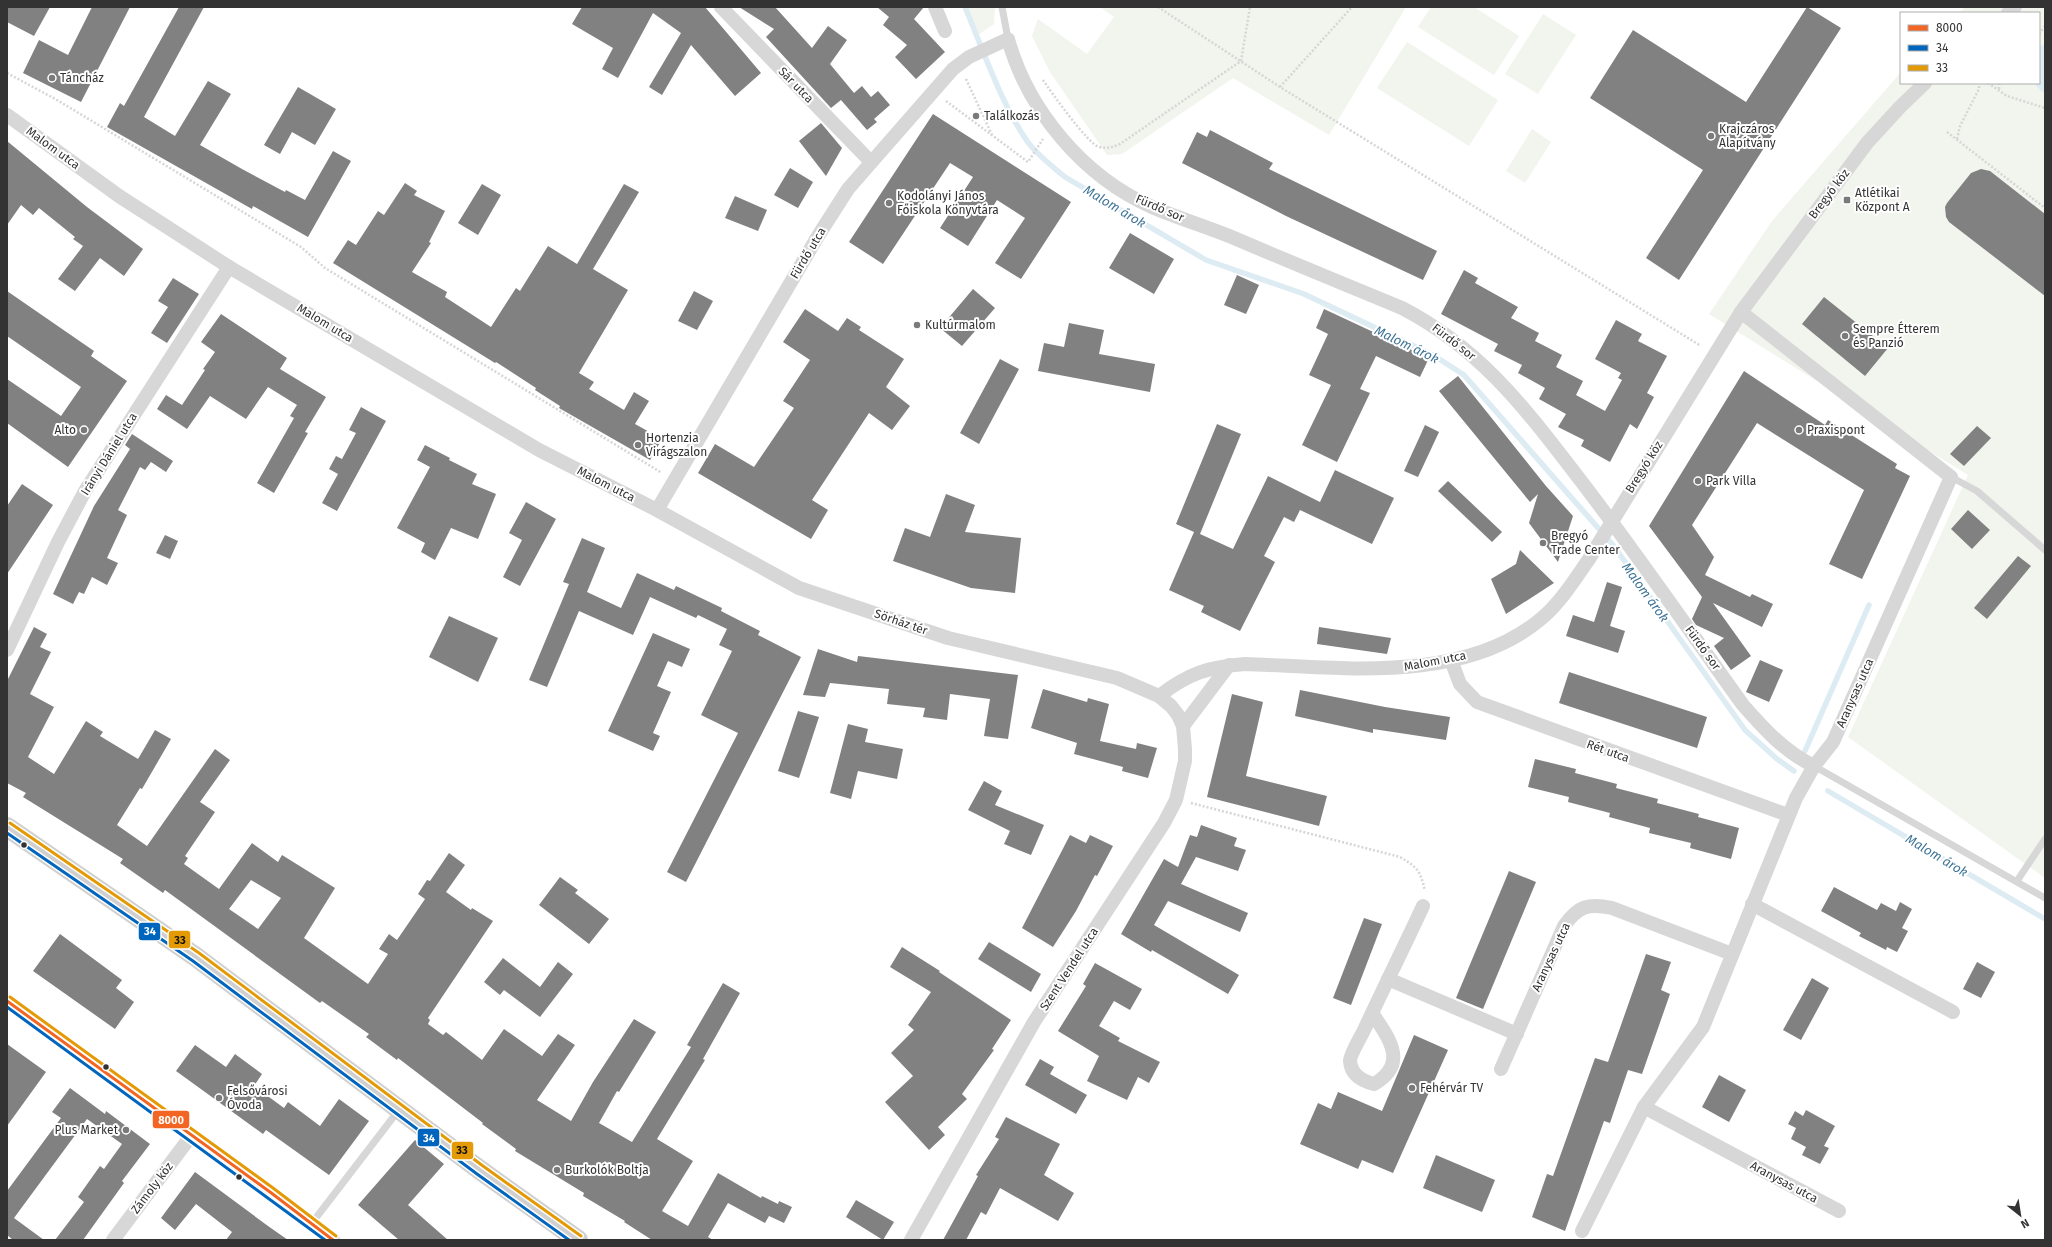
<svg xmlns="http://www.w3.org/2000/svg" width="2052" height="1247" font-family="'Fira Sans',sans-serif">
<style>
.green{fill:#f1f5ed}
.water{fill:#ddebf3}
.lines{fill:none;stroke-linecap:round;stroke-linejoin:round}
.stream{stroke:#ddebf3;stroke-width:5.5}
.building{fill:#818181;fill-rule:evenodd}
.path{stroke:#d6d6d6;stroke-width:2.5;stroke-dasharray:2 2;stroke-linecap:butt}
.service{stroke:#d7d7d7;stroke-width:7}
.minor{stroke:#d7d7d7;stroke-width:14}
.secondary{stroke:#d0d0d0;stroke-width:20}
.bus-1-casing{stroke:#fff;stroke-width:6}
.bus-2-casing{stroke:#fff;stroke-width:6}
.bus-3-casing{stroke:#fff;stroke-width:6}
.bus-1{stroke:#f26522;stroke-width:3}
.bus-2{stroke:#0065bd;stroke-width:3}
.bus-3{stroke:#e39a05;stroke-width:3}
.poi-dot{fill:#7a7a7a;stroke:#fff;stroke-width:1.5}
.bus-dot{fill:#333;stroke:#fff;stroke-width:1.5}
.labels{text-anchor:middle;stroke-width:4;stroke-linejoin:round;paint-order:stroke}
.poi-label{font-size:12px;fill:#333;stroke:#fff;text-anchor:start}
.street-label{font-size:12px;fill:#333;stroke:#fff}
.water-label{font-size:13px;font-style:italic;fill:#3f7597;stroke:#fff}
.line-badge{stroke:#fff;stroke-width:1.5}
.badge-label{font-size:11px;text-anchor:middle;font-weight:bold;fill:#fff}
.pale-badge-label{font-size:11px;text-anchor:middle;font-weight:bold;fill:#111}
</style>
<rect width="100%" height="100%" fill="#fff"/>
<g class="green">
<polygon points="966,7 995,7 994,24 978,35"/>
<polygon points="1100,7 1406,7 1329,135 1233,78 1122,154 1107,155 1050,72 1032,36 1038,19 1087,54 1114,17"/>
<polygon points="1431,7 1474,7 1519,36 1494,75 1418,27"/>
<polygon points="1965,7 2045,7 2045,878 1848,737 1968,475 1709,314 1772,221 1901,72 1901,83 2039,83 2039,13 1959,13"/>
<polygon points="1543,14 1576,35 1538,94 1505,74"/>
<polygon points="1407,42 1498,100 1469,146 1377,88"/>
<polygon points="1532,129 1551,142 1525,183 1506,171"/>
</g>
<polygon class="water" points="2045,44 2045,93 2041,91 2034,83 2039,83 2039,47"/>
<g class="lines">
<g class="stream">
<path d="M965 7C983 50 1001 103 1027 141 1037 155 1052 166 1065 177L1206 260 1304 294 1433 355 1464 375 1613 545 1745 730 1777 759 1794 771"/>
<polyline points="1805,751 1869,605"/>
<polyline points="1828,791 2045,919"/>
</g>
</g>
<g class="building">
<polygon points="7,7 50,7 34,36 7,22"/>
<polygon points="92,7 130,7 81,102 23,73 39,40 68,55"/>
<polygon points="179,7 204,7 144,117 175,136 208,81 231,94 200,145 242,169 285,192 286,190 305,200 333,151 351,161 308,237 253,206 252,209 107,127 120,103 124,106"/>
<polygon points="582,7 705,7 761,73 735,96 691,45 662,95 649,87 681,33 653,13 618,78 602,69 613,48 572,24"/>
<polygon points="739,7 775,7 812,48 828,26 847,40 830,64 854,93 862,86 871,97 878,91 890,105 874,119 877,122 867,130 841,100 831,108 766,37 774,29"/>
<polygon points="877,7 924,7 914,19 945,52 916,79 895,57 907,45 883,25 889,17"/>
<polygon points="1807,7 1841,28 1679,280 1646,258 1703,170 1590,98 1633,30 1746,102"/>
<polygon points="298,87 336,109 315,145 292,132 280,154 264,145"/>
<polygon points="933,114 1071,202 1021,279 995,263 1025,218 997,200 968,246 940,228 973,177 950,163 883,264 849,242"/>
<polygon points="821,123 842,148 826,176 799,141"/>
<polygon points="1210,130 1273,163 1269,169 1437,251 1423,280 1286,216 1182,163 1197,132 1207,137"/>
<polygon points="7,141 87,207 143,249 124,276 100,258 75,291 58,279 83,246 73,239 75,237 39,208 33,215 21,205 7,225"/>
<polygon points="790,168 813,182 798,208 774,195"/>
<polygon points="1981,169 1990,171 2045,214 2045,296 1949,222 1946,217 1945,207 1947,203 1971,173"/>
<polygon points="405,183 417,191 414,195 445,211 429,242 431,243 412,272 447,292 445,297 491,327 516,288 520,291 548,246 577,264 624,184 639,192 593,269 628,290 579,373 594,382 589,389 624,410 634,392 649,401 635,424 662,439 650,460 559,408 560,406 535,390 536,388 496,362 495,363 333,263 348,240 356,245 378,211 384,215"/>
<polygon points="482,184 501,195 478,235 458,223"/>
<polygon points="735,196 767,210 758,231 725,218"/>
<polygon points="1130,233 1174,259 1154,294 1109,268"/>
<polygon points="1464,270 1478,278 1475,283 1518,307 1511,318 1539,333 1535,341 1562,355 1556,367 1583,381 1576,395 1605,411 1622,380 1618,378 1621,373 1595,359 1616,320 1642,334 1638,341 1667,356 1647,393 1654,397 1637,429 1630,424 1610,462 1581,446 1584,440 1558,427 1566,414 1539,399 1545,388 1518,373 1522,365 1494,351 1498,344 1441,314"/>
<polygon points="1237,275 1259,285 1246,314 1224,305"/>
<polygon points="173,278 199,294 167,343 151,333 168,307 158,301"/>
<polygon points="973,289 995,308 962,346 940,328"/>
<polygon points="7,291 94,351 91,356 127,381 68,467 7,423 7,379 61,416 81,387 7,336"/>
<polygon points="694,291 713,301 697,330 678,321"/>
<polygon points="1824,297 1888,348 1865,376 1802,324"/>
<polygon points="805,309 838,331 847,318 861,327 859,330 904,359 886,387 910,406 892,430 869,413 812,500 828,510 811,539 698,473 715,444 754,467 794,408 783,401 810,360 783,342"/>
<polygon points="1324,309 1429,358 1420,377 1376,356 1360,389 1370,393 1337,462 1302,445 1331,385 1309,375 1328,334 1316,328"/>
<polygon points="221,314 287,358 280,369 326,397 305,432 308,433 274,493 257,483 294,418 290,416 297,405 268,387 246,419 210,396 187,429 157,409 166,395 182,405 205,370 203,369 215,352 201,342"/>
<polygon points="1069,323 1104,330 1099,354 1155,364 1150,392 1038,371 1044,343 1064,347"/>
<polygon points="1000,359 1019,369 979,444 960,433"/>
<polygon points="1744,371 1825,425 1828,420 1897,464 1895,468 1910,476 1862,579 1829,564 1864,490 1757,423 1692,525 1714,557 1705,575 1750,597 1752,594 1773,604 1762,627 1713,603 1751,656 1731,670 1714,646 1724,638 1696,625 1692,619 1702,597 1649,526"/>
<polygon points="1458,376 1546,486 1573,516 1558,562 1529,523 1538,494 1530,502 1439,391"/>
<polygon points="361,407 386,421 337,511 322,503 338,474 329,469 336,456 342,459 356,433 349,430"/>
<polygon points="1217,424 1241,434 1200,534 1233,549 1268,476 1320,502 1335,470 1394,498 1372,544 1300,510 1294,522 1284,517 1264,556 1275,562 1240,631 1201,612 1204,606 1169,590 1194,532 1176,524"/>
<polygon points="1425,425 1439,432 1418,477 1404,471"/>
<polygon points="1977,426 1991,438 1964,466 1950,454"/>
<polygon points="132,434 173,461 166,472 151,462 145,470 140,467 118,510 127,515 107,558 118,563 107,585 92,577 84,594 79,592 73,604 53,594 94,506 130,449 125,445"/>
<polygon points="425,445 450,458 449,460 477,474 472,484 496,494 478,539 451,528 435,560 421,552 425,543 397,528 430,467 417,460"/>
<polygon points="1448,481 1502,532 1492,542 1438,491"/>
<polygon points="22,484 53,505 7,574 7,506"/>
<polygon points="946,494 975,505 965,532 1021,538 1015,593 971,588 893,561 905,528 930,537"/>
<polygon points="526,502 556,519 520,586 503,577 522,540 509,533"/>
<polygon points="1968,510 1990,530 1972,549 1951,529"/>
<polygon points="165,535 178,541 170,559 156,553"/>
<polygon points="582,538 605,548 587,592 621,608 637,573 674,590 676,586 722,608 721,611 760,631 758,635 801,657 686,882 667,872 738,733 701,715 732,651 719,645 727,629 698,615 696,618 650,597 633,635 579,611 547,687 529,680 569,584 563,582"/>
<polygon points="1520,550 1554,583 1506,614 1491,579 1516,564"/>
<polygon points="2018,556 2031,566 1987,619 1974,608"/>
<polygon points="1607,582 1622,587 1610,626 1625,631 1618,653 1566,636 1573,615 1594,622"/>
<polygon points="449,616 498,638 478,682 429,657"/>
<path d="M34 627 47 634 40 647 51 652 30 694 54 707 28 757 54 774 86 721 103 732 100 736 138 759 155 730 171 739 142 789 140 788 117 825 147 846 215 749 230 760 200 802 215 812 185 856 188 858 184 864 219 889 252 843 278 862 282 855 335 888 304 938 368 984 388 954 379 949 389 934 397 940 425 899 418 894 427 880 430 881 449 853 465 865 446 892 471 910 472 908 493 921 428 1018 430 1020 428 1024 443 1035 446 1032 482 1060 504 1029 542 1056 558 1034 575 1045 537 1100 571 1121 593 1082 634 1019 656 1032 619 1092 617 1091 599 1123 632 1142 691 1047 687 1045 723 983 740 993 703 1059 705 1060 657 1139 693 1161 662 1211 688 1226 718 1173 761 1198 762 1196 778 1204 779 1201 792 1207 784 1223 769 1216 765 1223 728 1203 708 1237 713 1240H652L624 1222 625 1221 583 1196 584 1193 515 1151 516 1149 482 1124 483 1123 398 1058 397 1060 366 1037 369 1034 322 1001 320 1003 165 890 163 893 120 863 123 859 23 797 26 793 7 783V681ZM251 880 281 898 258 929 229 909Z"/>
<polygon points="1319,627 1391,638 1387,654 1317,644"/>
<polygon points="653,633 690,649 682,667 668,661 657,686 671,692 653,733 660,736 653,751 608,731"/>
<polygon points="818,649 857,662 858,656 1018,675 1008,739 984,736 990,699 950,694 947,720 923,717 925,708 887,704 889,689 830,683 825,697 803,695"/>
<polygon points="1760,660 1783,670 1769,702 1746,692"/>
<polygon points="1569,672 1707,717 1697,748 1559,703"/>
<polygon points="1043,689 1087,702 1088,698 1109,704 1100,741 1136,749 1137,743 1157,748 1148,778 1122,771 1123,767 1074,754 1077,743 1031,728"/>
<polygon points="1300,690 1385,707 1450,717 1446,740 1373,729 1373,733 1295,716"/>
<polygon points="1232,694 1263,702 1246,776 1327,796 1319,826 1207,797"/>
<polygon points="798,711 819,717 799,778 778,771"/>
<polygon points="848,724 868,729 865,742 903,749 897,779 858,771 851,799 830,793"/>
<polygon points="1535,759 1576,769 1575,773 1617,784 1616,788 1658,799 1657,803 1699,814 1698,817 1739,828 1731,859 1690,848 1691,843 1649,833 1650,828 1609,817 1610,813 1568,802 1569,797 1528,787"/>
<polygon points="984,781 1002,791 995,805 1044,825 1031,855 1004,844 1010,831 968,810"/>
<polygon points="1201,825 1237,838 1234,846 1246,850 1238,871 1196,857 1181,884 1248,913 1240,932 1168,901 1154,925 1239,975 1228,994 1152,950 1151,952 1121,934 1164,859 1178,867 1190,835 1197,837"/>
<polygon points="1070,835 1086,843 1090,835 1113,846 1097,876 1095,875 1076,911 1053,947 1022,928"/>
<polygon points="1509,871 1536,882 1483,1009 1456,998"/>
<polygon points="560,877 578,890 575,893 609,919 589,944 539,905"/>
<polygon points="1834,887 1877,910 1881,903 1896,911 1900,902 1912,909 1902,928 1908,931 1897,952 1887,947 1886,950 1859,936 1861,933 1821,911"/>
<polygon points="1364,918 1382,924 1351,1005 1333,998"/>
<polygon points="60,934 122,980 116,988 134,1002 115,1029 33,971"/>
<polygon points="989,942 1041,974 1031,992 978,959"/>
<polygon points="902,947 940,971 939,972 1011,1020 992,1049 994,1050 962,1094 967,1099 938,1127 945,1135 929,1150 885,1102 913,1076 891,1053 914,1030 908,1025 931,992 890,967"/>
<polygon points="1646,954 1671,962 1661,990 1670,994 1642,1074 1628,1070 1610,1123 1604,1121 1565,1231 1532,1217 1547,1174 1553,1176 1595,1058 1608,1062"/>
<polygon points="503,958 540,987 558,962 573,974 540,1017 504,990 500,995 484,982"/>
<polygon points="1977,962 1995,972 1981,998 1963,989"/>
<polygon points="1095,963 1142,989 1130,1010 1114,1001 1099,1026 1120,1038 1118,1041 1160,1062 1149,1083 1138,1077 1127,1100 1087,1081 1099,1056 1058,1031 1086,986 1083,984"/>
<polygon points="1812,978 1829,988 1801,1040 1783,1030"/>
<polygon points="1414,1035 1448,1050 1393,1173 1362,1160 1358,1169 1300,1144 1318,1103 1331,1109 1338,1092 1382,1111"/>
<polygon points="7,1044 46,1072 7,1126"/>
<polygon points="195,1045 226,1067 235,1054 262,1074 254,1086 284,1108 288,1102 320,1126 339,1099 369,1121 329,1175 266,1130 263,1134 176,1071"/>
<polygon points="1040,1059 1054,1067 1050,1074 1087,1095 1076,1114 1025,1085"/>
<polygon points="1719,1075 1746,1090 1729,1122 1702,1107"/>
<polygon points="70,1088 105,1114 106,1111 150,1144 122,1181 124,1183 83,1240 55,1240 84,1202 78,1197 100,1166 104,1169 122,1144 87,1119 14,1218 44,1240 13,1240 7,1235 7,1191 61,1118 52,1112"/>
<polygon points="1806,1110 1835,1126 1824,1146 1829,1148 1820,1164 1802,1155 1806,1147 1791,1139 1796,1128 1788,1124 1795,1111 1803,1116"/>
<polygon points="1006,1117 1060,1144 1044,1175 1074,1193 1058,1221 1000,1188 986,1215 981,1212 966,1240 943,1240 978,1176 976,1175 999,1139 995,1137"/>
<polygon points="415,1140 444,1164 408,1205 448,1240 399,1240 358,1205"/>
<polygon points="1436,1155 1495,1180 1482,1212 1423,1188"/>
<polygon points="195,1172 268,1226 288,1240 226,1240 232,1232 196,1204 175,1230 161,1218"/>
<polygon points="856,1200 894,1222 883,1240 846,1217"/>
</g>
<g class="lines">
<g class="path">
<polyline points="1158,7 1280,87 1701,346"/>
<polyline points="2039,34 2045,26"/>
<polyline points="7,73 57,100 301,247 325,268 662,473"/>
<polyline points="966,79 992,135"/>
<path d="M1043 80C1051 92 1088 144 1099 147 1108 149 1113 147 1120 144L1241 61 1250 7"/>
<polyline points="1988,83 2007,96 2045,108"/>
<polyline points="1280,87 1352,7"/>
<polyline points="1999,89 1999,83"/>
<polyline points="946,101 1028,162 1043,139"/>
<polyline points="1947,132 2045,208"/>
<polyline points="1957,139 1960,126 1979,89 1979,83"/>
<path d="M1191 803 1400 857C1418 868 1420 870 1425 891"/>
</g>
<g class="service">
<polyline points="1002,7 1008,39"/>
<polyline points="1951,477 1977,491 2045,550"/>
<polyline points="1814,766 2045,898"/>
<polyline points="2017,881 2045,839"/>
<polyline points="312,1223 398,1111"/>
</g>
<g class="minor">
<polyline points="721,7 871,162"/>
<polyline points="935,7 945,31"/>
<polyline points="2008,13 2015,7"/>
<polyline points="7,115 119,196 229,267 539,450 657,510 799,588 948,638 1117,678 1159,696 1171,706 1178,715 1183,726 1185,749 1185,761 1176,800 1164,823 1034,1022 911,1240"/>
<path d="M657 510 818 236 848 189 953 69 969 57 1008 39C1028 111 1084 177 1152 207 1178 218 1207 227 1234 238 1290 262 1346 285 1402 308 1483 350 1527 411 1581 481 1637 554 1689 630 1743 705 1764 729 1785 752 1814 766"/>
<polyline points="7,650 58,542 85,491 229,267"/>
<polyline points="1451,660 1460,684 1477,702 1788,815"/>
<path d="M1159 696C1189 673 1208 667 1245 664 1339 667 1464 685 1542 618 1561 602 1575 579 1589 559L1741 312 1867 143 1900 107 1925 83"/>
<polyline points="1183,726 1229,665"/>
<polyline points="1752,904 1953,1012"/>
<polyline points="1388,979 1517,1034"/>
<polyline points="7,1001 270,1192 333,1240"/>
<path d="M1372 1013C1389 1038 1409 1064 1374 1084 1362 1081 1351 1075 1350 1061 1350 1054 1362 1035 1365 1028 1384 987 1404 947 1423 906"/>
<path d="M1501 1069 1564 926C1578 906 1588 903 1612 908L1732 954"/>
<polyline points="1644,1107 1839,1211"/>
<polyline points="1582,1231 1644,1107 1703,1027 1796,798 1814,766 1833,742 1951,477 1741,312"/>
<polyline points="113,1240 191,1136"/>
</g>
<polyline class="secondary" points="7,827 196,957 480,1170 578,1240"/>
<defs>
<polyline id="bus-1" points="7,1001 270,1192 333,1240"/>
<g id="bus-2">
<polyline points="7,833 193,961 477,1174 569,1240"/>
<polyline points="7,1007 325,1240"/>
</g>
<g id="bus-3">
<polyline points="10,823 199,953 483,1166 581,1236"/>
<polyline points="10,997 273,1188 336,1236"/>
</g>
</defs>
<use href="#bus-1" class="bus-1-casing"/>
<use href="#bus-2" class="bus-2-casing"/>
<use href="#bus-3" class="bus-3-casing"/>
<use href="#bus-1" class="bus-1"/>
<use href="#bus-2" class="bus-2"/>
<use href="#bus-3" class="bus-3"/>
</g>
<g class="poi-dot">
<circle cx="52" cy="78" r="4"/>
<circle cx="976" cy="116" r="4"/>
<circle cx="1711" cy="136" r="4"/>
<rect x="1843" y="196" width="8" height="8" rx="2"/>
<circle cx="889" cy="203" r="4"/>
<circle cx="917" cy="325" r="4"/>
<circle cx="1845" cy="336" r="4"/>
<circle cx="84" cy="430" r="4"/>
<circle cx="1799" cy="430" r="4"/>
<circle cx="638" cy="445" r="4"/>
<circle cx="1698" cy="481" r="4"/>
<circle cx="1543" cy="543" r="4"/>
<circle cx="1412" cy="1088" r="4"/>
<circle cx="219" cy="1098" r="4"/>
<circle cx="126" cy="1130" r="4"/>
<circle cx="557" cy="1170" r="4"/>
</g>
<g class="bus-dot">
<circle cx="24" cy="845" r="3.5"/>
<circle cx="106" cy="1067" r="3.5"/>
<circle cx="239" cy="1177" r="3.5"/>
</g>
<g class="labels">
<g class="poi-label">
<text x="60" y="82">Táncház</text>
<text x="984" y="120">Találkozás</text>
<text x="1719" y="133">Krajczáros<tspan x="1719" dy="14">Alapítvány</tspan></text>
<text x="1855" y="197">Atlétikai<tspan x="1855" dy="14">Központ A</tspan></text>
<text x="897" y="200">Kodolányi János<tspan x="897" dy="14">Főiskola Könyvtára</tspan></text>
<text x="925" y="329">Kultúrmalom</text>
<text x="1853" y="333">Sempre Étterem<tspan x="1853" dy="14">és Panzió</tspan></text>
<text x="76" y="434" text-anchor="end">Alto</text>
<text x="1807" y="434">Praxispont</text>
<text x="646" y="442">Hortenzia<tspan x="646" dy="14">Virágszalon</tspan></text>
<text x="1706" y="485">Park Villa</text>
<text x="1551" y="540">Bregyó<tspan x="1551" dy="14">Trade Center</tspan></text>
<text x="1420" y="1092">Fehérvár TV</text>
<text x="227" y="1095">Felsővárosi<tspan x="227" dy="14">Óvoda</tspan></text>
<text x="118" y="1134" text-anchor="end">Plus Market</text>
<text x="565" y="1174">Burkolók Boltja</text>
</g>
<g class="street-label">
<text transform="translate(796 85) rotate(46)" y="4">Sár utca</text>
<text transform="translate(53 148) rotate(36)" y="4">Malom utca</text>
<text transform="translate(1829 194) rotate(-53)" y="4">Bregyó köz</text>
<text transform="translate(1160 208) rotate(23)" y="4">Fürdő sor</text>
<text transform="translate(808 253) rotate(-59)" y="4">Fürdő utca</text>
<text transform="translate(325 323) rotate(31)" y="4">Malom utca</text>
<text transform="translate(1454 342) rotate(38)" y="4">Fürdő sor</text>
<text transform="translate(109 454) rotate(-58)" y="4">Irányi Dániel utca</text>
<text transform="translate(1644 467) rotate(-58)" y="4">Bregyó köz</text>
<text transform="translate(606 484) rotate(27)" y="4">Malom utca</text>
<text transform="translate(901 622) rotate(19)" y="4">Sörház tér</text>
<text transform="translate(1703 648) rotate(54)" y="4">Fürdő sor</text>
<text transform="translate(1435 661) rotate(-11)" y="4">Malom utca</text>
<text transform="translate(1855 693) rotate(-66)" y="4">Aranysas utca</text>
<text transform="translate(1608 751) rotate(20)" y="4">Rét utca</text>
<text transform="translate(1551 957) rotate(-65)" y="4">Aranysas utca</text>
<text transform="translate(1069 969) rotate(-57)" y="4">Szent Vendel utca</text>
<text transform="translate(1784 1182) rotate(28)" y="4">Aranysas utca</text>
<text transform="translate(152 1188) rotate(-53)" y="4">Zámoly köz</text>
</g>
<g class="water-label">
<text transform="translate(1115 206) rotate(31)" y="5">Malom árok</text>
<text transform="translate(1407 344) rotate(26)" y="5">Malom árok</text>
<text transform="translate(1646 592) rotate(54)" y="5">Malom árok</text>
<text transform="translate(1937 855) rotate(31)" y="5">Malom árok</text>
</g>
</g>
<g class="line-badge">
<rect x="138" y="922" width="23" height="19" rx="4" fill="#0065bd"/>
<rect x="168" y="930" width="23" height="19" rx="4" fill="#e39a05"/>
<rect x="152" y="1110" width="38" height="19" rx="4" fill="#f26522"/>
<rect x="417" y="1128" width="23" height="19" rx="4" fill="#0065bd"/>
<rect x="451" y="1141" width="23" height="19" rx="4" fill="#e39a05"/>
</g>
<g class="badge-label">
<text x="150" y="935">34</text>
<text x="171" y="1124">8000</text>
<text x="429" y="1142">34</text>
</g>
<g class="pale-badge-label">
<text x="180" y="944">33</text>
<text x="462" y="1154">33</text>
</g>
<rect width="2052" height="1247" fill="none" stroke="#333333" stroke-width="16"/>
<rect x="1900" y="12" width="140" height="72" fill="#ffffff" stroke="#adadad"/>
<rect x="1908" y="25" width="20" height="6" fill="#f26522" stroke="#adadad"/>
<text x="1936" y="32" font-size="12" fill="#333333">8000</text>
<rect x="1908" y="45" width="20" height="6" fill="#0065bd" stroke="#adadad"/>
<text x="1936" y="52" font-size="12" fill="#333333">34</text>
<rect x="1908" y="65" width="20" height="6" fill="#e39a05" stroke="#adadad"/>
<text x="1936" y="72" font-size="12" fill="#333333">33</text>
<g transform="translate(2020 1215) rotate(150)" stroke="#ffffff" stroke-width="3" paint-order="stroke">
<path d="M0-3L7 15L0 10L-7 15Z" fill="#333333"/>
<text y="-6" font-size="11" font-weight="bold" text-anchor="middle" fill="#333333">N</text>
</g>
</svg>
